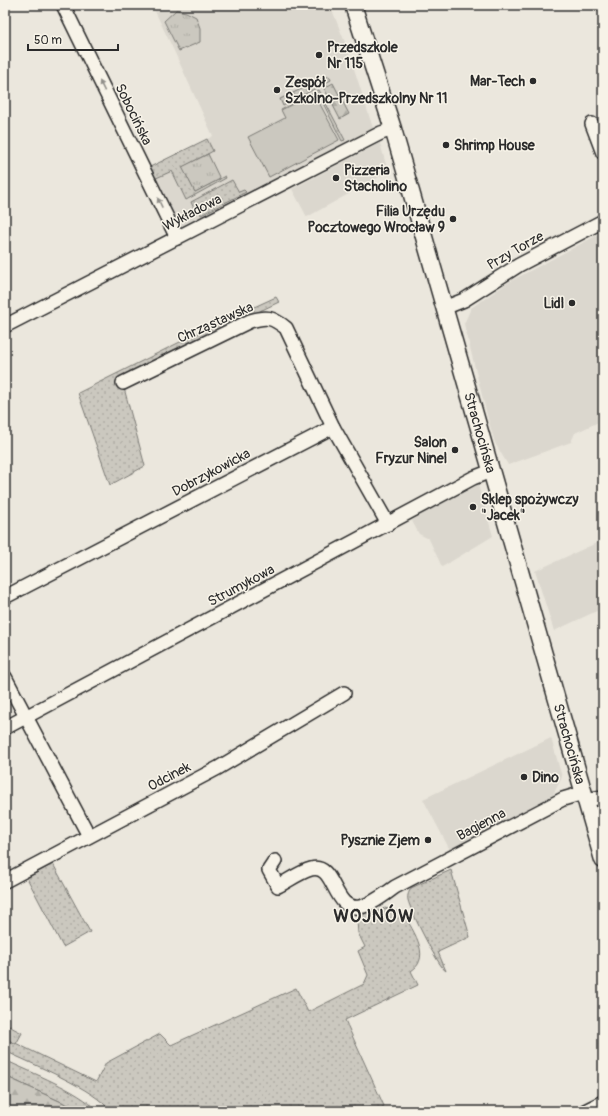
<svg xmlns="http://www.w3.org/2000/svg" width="608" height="1116" font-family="Pangolin,sans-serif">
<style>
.built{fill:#dbd7ce}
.grass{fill:url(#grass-dots);stroke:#7b7a75}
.forest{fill:url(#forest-firs);stroke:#7b7a75}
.park{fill:url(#park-tufts);stroke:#7b7a75}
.pitch{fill:#cbc8bf;stroke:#7b7a75}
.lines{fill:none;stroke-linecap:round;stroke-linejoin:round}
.minor-casing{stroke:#2b2b2b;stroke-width:16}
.major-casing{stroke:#2b2b2b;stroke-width:19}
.minor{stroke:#f7f3e8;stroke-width:13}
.major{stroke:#f7f3e8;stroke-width:16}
.oneway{fill:#918f8a}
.poi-dot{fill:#2b2b2b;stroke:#f7f3e8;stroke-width:1.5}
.labels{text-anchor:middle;stroke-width:3;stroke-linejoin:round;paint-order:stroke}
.poi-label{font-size:14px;font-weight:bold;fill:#2b2b2b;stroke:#f7f3e8;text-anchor:start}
.street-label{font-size:14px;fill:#2b2b2b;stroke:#f7f3e8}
.district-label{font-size:18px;font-weight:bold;letter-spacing:1px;fill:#2b2b2b;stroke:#f7f3e8}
</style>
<defs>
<pattern id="grass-dots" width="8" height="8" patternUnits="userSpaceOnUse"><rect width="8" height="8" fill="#cbc8bf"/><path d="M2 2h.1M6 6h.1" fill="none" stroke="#aeaca4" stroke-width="1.8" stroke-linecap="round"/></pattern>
<pattern id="forest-firs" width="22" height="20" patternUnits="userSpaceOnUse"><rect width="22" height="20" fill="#cbc8bf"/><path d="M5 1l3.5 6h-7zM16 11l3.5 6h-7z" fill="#aeaca4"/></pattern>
<pattern id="park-tufts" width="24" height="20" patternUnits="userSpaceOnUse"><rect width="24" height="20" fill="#cbc8bf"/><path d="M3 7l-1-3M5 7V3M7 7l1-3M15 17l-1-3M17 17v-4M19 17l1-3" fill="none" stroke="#aeaca4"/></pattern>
</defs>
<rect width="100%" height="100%" fill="#ebe7dd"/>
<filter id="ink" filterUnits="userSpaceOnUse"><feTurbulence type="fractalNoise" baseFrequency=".025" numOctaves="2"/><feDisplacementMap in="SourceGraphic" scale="8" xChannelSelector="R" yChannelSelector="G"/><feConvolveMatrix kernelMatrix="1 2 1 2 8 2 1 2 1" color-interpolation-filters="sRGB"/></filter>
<g filter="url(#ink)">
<g class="built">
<polygon points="158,5 330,5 348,50 373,128 178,228 148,168 213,136 175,53 153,7"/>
<polygon points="380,143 388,172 307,217 292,189"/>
<polygon points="603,232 603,420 575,433 571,442 508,465 495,443 489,423 464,324 471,308 509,282"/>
<polygon points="478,485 493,536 442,567 429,539 419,534 412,521 425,512"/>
<polygon points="603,540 603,608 554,631 535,571"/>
<polygon points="551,738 562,777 553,795 450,850 423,799"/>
</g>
<g class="grass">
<polygon points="329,76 331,80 283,106 280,99"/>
<polygon points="319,90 345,140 342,141 317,91"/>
<polygon points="207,139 213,151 183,167 195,192 225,176 226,178 186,200 172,171 154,179 148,168"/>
<polygon points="232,180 239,192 244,190 246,192 201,215 200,212 196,213 191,202"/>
<polygon points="276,297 279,302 121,377 145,466 110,485 78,393 204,330"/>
<polygon points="53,864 90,932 63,947 27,878"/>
<path d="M451 870 470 937 438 952 446 971C439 968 410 910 408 900 407 895 409 892 411 888Z"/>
<path d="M385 908 398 912 401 910C410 926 434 957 411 971L418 985 345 1020 384 1106 374 1111H110C97 1090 30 1063 5 1051V1038L96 1082 106 1063 160 1034 171 1045 296 988 308 1012 364 984 368 975 358 951 365 947 358 933 357 921 370 909 373 913Z"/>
<path d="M5 1060C32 1073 78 1090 98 1111H81L5 1076Z"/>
</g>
<g class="forest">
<polygon points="333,83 349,114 340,119 324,88"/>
<polygon points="5,1076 81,1111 5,1111"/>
</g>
<g class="park">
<polygon points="176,10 186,12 196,17 200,28 200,42 179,51 164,21"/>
<polygon points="208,154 220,179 195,192 182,167"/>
<polygon points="5,1024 22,1033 16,1044 5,1038"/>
</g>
<polygon class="pitch" points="314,93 339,140 269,177 248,137 285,118 281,110"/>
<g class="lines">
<defs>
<g id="minor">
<polyline points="63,5 177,238"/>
<polyline points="592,124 603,153"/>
<polyline points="444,308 464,300 519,265 603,221"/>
<polyline points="5,326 381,133 393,129"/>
<path d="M123 383 250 321C267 316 272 317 286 328L333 427 388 524"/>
<polyline points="5,597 333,427"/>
<polyline points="5,677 89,836"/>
<polyline points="5,728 473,478 491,471"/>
<polyline points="585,800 603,797"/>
<path d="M275 861 269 870 278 886C288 881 300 872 311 869 336 862 332 912 360 907 373 904 385 894 395 887L563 799 583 793"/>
<polyline points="5,881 218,768 344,693"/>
<polyline points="585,1111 603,1102"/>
</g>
<g id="major">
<path id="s1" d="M353 5 393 129 603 860"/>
</g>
</defs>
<use href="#minor" class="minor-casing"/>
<use href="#major" class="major-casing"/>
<use href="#minor" class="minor"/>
<use href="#major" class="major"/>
</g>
<defs><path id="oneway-solid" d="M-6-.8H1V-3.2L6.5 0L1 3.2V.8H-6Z"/></defs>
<g class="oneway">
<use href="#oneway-solid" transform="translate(102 86) rotate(-116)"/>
<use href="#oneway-solid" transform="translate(160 203) rotate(-116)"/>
</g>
</g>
<g class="poi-dot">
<circle cx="319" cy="55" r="4"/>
<circle cx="533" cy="81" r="4"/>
<circle cx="277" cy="90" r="4"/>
<circle cx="446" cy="145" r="4"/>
<circle cx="336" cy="178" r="4"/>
<circle cx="453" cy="219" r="4"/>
<circle cx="572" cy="303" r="4"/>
<circle cx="455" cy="450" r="4"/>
<circle cx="473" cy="507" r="4"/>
<circle cx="524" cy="777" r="4"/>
<circle cx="428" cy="840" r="4"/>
</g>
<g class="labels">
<g class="poi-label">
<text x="327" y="52">Przedszkole<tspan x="327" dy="16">Nr 115</tspan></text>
<text x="525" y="86" text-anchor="end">Mar-Tech</text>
<text x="285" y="87">Zespół<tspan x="285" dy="16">Szkolno-Przedszkolny Nr 11</tspan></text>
<text x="454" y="150">Shrimp House</text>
<text x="344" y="175">Pizzeria<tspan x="344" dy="16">Stacholino</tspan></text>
<text x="445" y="216" text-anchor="end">Filia Urzędu<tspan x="445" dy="16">Pocztowego Wrocław 9</tspan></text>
<text x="564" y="308" text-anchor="end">Lidl</text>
<text x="447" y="447" text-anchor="end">Salon<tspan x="447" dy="16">Fryzur Ninel</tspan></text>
<text x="481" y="504">Sklep spożywczy<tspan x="481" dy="16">"Jacek"</tspan></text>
<text x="532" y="782">Dino</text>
<text x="420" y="845" text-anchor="end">Pysznie Zjem</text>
</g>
<g class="street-label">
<text transform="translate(134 114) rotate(64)" y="5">Sobocińska</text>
<text transform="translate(192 212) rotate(-27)" y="5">Wykładowa</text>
<text transform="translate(515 250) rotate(-30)" y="5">Przy Torze</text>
<text transform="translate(215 322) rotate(-24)" y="5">Chrząstawska</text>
<text dy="5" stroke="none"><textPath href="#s1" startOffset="446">Strachocińska</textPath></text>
<text transform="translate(211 472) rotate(-28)" y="5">Dobrzykowicka</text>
<text transform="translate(241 585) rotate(-28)" y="5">Strumykowa</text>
<text dy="5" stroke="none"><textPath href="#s1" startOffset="770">Strachocińska</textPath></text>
<text transform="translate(169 776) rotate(-28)" y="5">Odcinek</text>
<text transform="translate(481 824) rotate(-28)" y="5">Bagienna</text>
</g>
<g class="district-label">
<text x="374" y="922">WOJNÓW</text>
</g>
</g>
<rect width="608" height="1116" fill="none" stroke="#f7f3e8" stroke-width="20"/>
<rect x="10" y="10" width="588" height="1096" fill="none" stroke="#2b2b2b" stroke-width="1.5" filter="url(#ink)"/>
<path d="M28 44v6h90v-6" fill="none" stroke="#2b2b2b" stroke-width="2"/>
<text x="34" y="44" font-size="12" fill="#2b2b2b" stroke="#f7f3e8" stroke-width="3" paint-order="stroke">50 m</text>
</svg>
